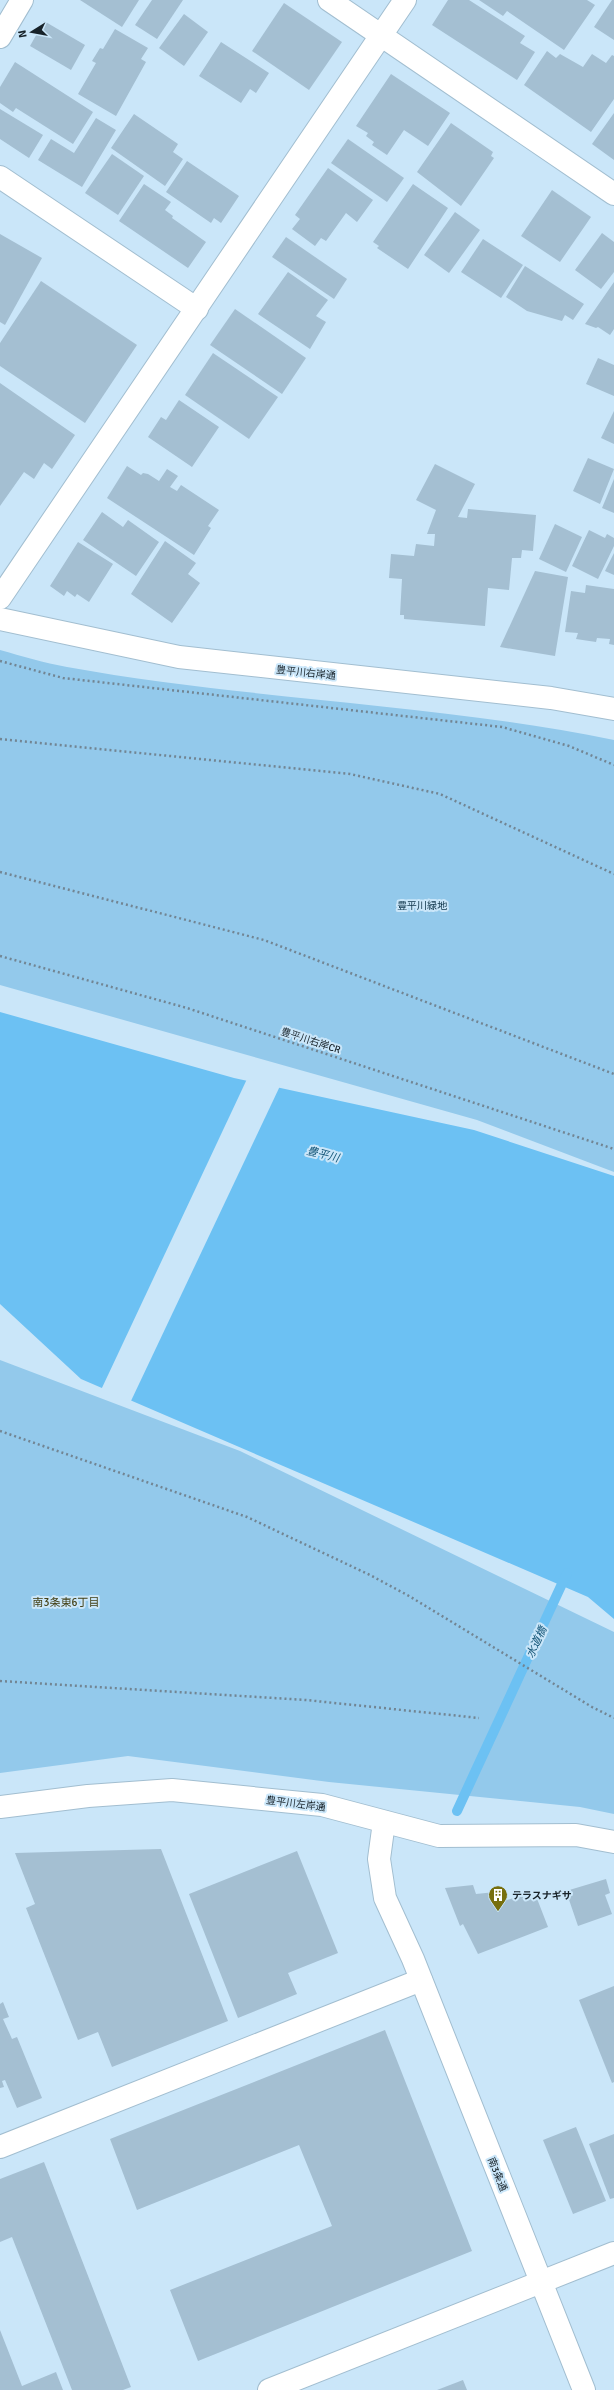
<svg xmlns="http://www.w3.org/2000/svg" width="614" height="2390" font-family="Signika,'Noto Sans JP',sans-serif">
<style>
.green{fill:#93c9eb}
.water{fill:#6cc1f3}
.pier{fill:#cae6f9}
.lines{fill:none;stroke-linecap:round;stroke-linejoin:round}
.stream{stroke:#6cc1f3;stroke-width:10}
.building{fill:#a4bfd2}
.minor-casing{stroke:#a2bed0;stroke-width:24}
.path{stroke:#728593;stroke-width:2.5;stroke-dasharray:2 3;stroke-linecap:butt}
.minor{stroke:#fff;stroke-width:22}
.labels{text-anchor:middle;stroke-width:4;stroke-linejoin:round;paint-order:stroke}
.street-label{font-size:10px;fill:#172229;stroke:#cae6f9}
.park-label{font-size:10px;fill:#0d3348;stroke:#cae6f9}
.poi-label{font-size:10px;font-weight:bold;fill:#172229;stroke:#cae6f9;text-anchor:start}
.water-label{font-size:11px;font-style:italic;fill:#155678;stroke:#cae6f9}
.neighbourhood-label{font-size:11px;fill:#434016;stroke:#cae6f9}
</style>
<rect width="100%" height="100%" fill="#cae6f9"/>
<g class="green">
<path d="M0 650C22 656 44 663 67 667 248 700 434 703 614 740V1172L477 1120 0 985Z"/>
<polygon points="0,1360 240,1451 614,1632 614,1814 580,1807 329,1782 128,1756 0,1773"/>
</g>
<polygon class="water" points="0,1012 234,1078 474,1130 614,1176 614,1619 588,1597 81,1379 0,1304"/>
<polygon class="pier" points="247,1079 280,1086 130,1403 101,1390"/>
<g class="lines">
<polyline class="stream" points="457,1811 567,1573"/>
</g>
<g class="building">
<polygon points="80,0 139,0 122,27"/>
<polygon points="152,0 183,0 157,39 135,25"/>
<polygon points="448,0 469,0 525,36 520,43 535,52 517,80 432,25"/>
<polygon points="479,0 587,0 595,5 564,50 507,11 503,16"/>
<polygon points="612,0 614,0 614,40 594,27"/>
<polygon points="284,3 342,42 309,90 252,51"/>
<polygon points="184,14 208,32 184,66 159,48"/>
<polygon points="44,21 85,45 71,70 30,46"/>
<polygon points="115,29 148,48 141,59 146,62 116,116 78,94 96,63 92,61 100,48 103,49"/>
<polygon points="221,42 269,73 256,93 250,89 241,103 199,76"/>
<polygon points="547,51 556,58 560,54 583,67 592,54 606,63 612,55 614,56 614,99 591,132 524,85"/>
<polygon points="15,62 93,112 73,144 16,108 13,112 0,103 0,87"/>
<polygon points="391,74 450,113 428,146 404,130 387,155 372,145 374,142 366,136 368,133 356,126"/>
<polygon points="0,109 43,135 29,158 0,139"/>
<polygon points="614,113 614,160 592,144"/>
<polygon points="134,114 178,144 173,152 183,159 165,186 111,148"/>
<polygon points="96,118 116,130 82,187 38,160 51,139 74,153"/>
<polygon points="451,123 493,152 491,156 494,158 461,206 417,172"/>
<polygon points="348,139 404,178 387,202 331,163"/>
<polygon points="112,154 144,176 118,215 85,193"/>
<polygon points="187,161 239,196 221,223 214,218 211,223 166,192"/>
<polygon points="328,168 373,200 357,222 346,213 326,241 321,238 315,246 292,229 300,219 295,215"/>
<polygon points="144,184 171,202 165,210 173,216 172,218 206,242 188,268 119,221"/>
<polygon points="413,184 448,208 408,269 377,248 379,246 373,242"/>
<polygon points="552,190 591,217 560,262 521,236"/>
<polygon points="455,212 480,230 449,273 424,255"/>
<polygon points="602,233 614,242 614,272 601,289 575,270"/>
<polygon points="0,234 42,258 5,325 0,322"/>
<polygon points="286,237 347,279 334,299 272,257"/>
<polygon points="483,239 523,265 501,298 461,272"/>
<polygon points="525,266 584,304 573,320 565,315 562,321 527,311 506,297"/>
<polygon points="288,272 328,300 316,316 326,322 310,349 258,314"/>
<polygon points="41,281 137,345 85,423 0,366 0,343"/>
<polygon points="614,282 614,329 610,335 598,327 596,328 585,324"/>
<polygon points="235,309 306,358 282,394 210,345"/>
<polygon points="213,353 278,397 249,439 185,395"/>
<polygon points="598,358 614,365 614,396 586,384"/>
<polygon points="0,383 75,435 52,469 44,463 34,479 24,472 0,506"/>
<polygon points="179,400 219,427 192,467 148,437 161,417 166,420"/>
<polygon points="614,411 614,444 601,438"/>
<polygon points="588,458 614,469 600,504 573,491"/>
<polygon points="435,464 475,484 458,517 467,518 468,509 536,515 533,551 522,550 521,558 512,558 509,590 488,588 485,626 404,619 404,615 400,615 402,579 389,578 391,554 414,556 416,544 434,546 435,534 427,534 436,510 416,500"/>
<polygon points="127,466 141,475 143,473 148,474 159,481 167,469 178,476 170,487 177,491 181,485 219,510 208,526 211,528 194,555 107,498"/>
<polygon points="614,479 614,513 602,508"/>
<polygon points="102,512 123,527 128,520 159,542 136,576 83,540"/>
<polygon points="555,524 582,537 566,572 539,559"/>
<polygon points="589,530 605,538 607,534 614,538 614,546 598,579 572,566"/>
<polygon points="165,541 196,563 188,574 200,583 172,623 131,594"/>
<polygon points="78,542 113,564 89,602 77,594 75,597 67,591 64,596 50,586"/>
<polygon points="614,553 614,575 605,571"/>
<polygon points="535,571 568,577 555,656 500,647"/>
<polygon points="586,585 614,589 614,645 609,644 610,639 597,638 596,642 576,639 578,633 565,632 571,591 585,593"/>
<polygon points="161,1849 228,2021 112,2067 98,2032 78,2040 26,1908 35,1904 15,1853"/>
<polygon points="297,1851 338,1953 288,1973 297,1994 238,2018 189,1894"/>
<polygon points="606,1879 610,1893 605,1895 612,1914 578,1926 566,1891"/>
<polygon points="473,1885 476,1894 505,1891 507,1900 523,1895 536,1896 548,1927 478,1954 463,1924 460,1926 445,1888"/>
<polygon points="614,1986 614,2082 612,2083 579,2000"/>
<polygon points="3,2002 9,2017 3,2019 12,2039 17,2037 42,2098 17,2108 5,2080 2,2081 4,2087 0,2088 0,2004"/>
<polygon points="385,2030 472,2251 198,2361 170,2290 332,2226 299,2145 137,2210 110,2139"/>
<polygon points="576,2127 606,2201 573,2214 543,2140"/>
<polygon points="614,2134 614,2198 610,2199 589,2144"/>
<polygon points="44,2162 131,2387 123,2390 72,2390 12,2237 0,2242 0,2179"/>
<polygon points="0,2330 22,2386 56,2372 63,2390 0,2390"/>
<polygon points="463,2380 467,2390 437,2390"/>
</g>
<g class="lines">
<defs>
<g id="minor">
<polyline points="329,0 614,194"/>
<polyline points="0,37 22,0"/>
<polyline points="0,177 197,309"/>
<polyline points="0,598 405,0"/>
<polyline points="0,619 179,657 551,698 614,709"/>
<polyline points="0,1807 88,1796 172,1790 322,1805 439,1836 576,1835 614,1842"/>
<polyline points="384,1822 379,1859 385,1898 413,1959 584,2390"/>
<polyline points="0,2147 421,1980"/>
<polyline points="269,2390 614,2253"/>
</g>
</defs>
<use href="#minor" class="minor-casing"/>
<g class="path">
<polyline points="0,661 63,678 502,727 569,746 614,765"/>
<polyline points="0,739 350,774 440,794 614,874"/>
<polyline points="0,872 264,940 614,1074"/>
<polyline points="0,956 187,1008 614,1149"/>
<polyline points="0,1431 247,1517 370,1575 409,1596 592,1707 614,1718"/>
<polyline points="0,1681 306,1700 479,1718"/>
</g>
<use href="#minor" class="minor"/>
</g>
<defs>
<symbol id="building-pin" viewBox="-11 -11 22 30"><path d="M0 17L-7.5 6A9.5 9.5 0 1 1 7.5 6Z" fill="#776f0e" stroke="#cae6f9"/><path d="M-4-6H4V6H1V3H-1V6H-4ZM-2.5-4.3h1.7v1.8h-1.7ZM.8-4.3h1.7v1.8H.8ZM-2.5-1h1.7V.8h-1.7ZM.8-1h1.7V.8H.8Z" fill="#fff"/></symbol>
</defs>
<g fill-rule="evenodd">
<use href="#building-pin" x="487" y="1884" width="22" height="30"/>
</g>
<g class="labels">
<g class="street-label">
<text transform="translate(306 672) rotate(6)" y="4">豊平川右岸通</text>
<text transform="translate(311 1040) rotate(18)" y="4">豊平川右岸CR</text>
<text transform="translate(296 1803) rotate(7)" y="4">豊平川左岸通</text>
<text transform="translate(498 2174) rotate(68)" y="4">南3条通</text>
</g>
<g class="park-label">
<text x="422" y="909">豊平川緑地</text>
</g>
<g class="poi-label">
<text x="512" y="1899">テラスナギサ</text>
</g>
<g class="water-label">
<text transform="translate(323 1154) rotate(14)" y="4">豊平川</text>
<text transform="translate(536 1642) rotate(-65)" y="4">水道橋</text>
</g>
<g class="neighbourhood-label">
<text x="66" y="1606">南3条東6丁目</text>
</g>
</g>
<g transform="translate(32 32) rotate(259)" stroke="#cae6f9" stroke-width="3" paint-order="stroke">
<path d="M0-3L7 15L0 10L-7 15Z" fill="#172229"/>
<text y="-6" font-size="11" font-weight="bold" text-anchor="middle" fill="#172229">N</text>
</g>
</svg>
